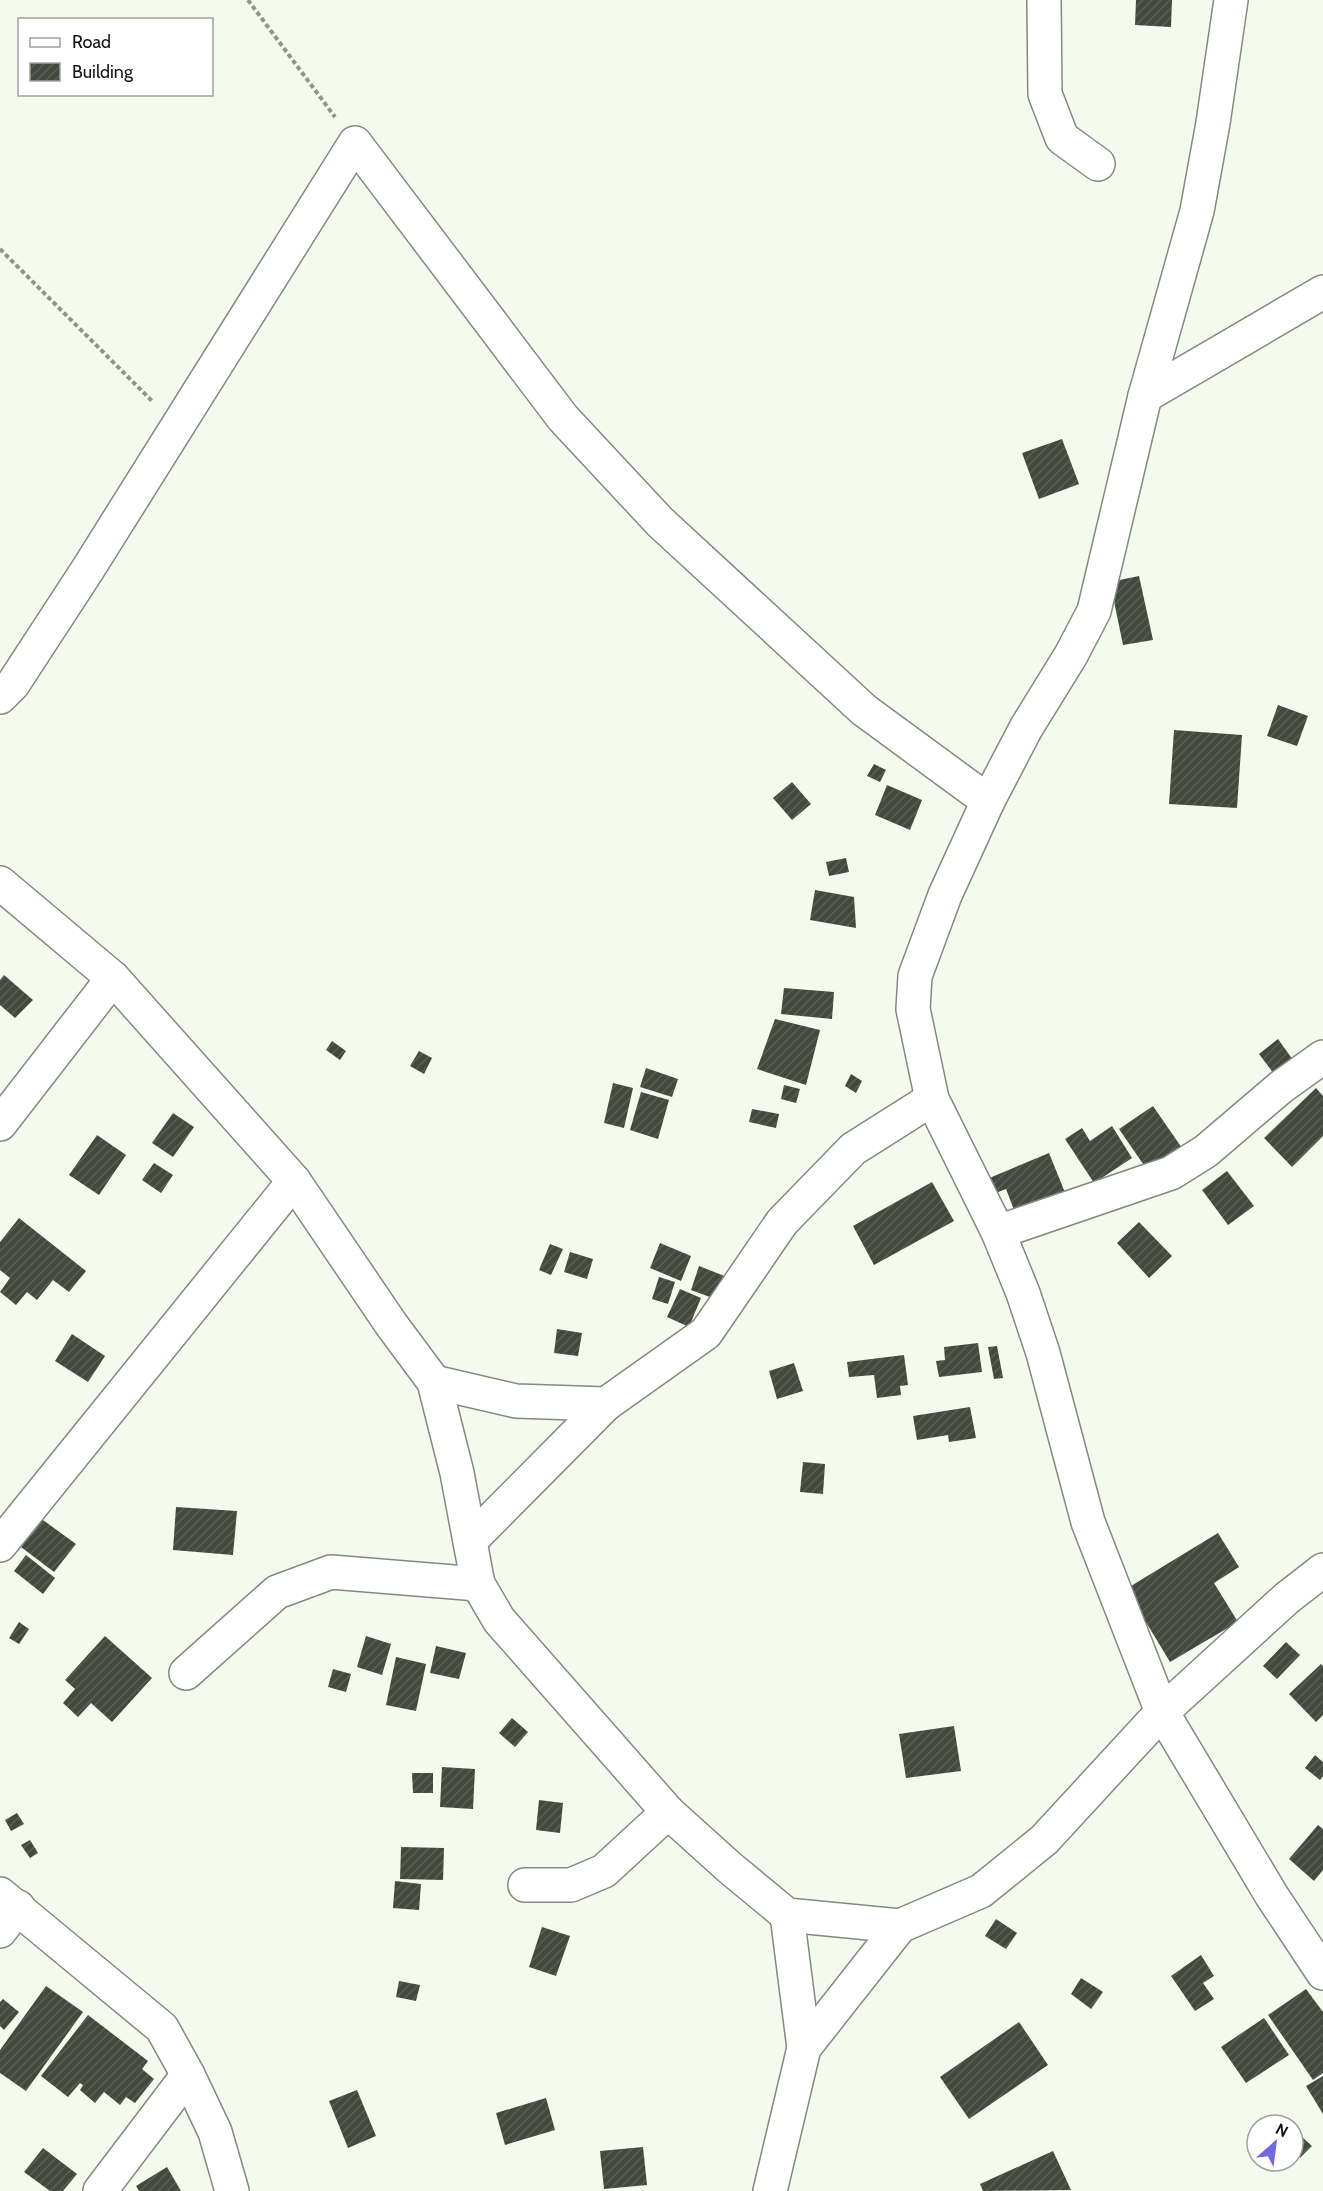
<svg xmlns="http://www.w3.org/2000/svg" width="1323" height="2191" font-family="Cabin,sans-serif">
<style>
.building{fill:url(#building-hatch)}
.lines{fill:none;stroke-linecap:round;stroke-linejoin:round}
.minor-casing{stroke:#838a7e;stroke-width:36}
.path{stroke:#90958c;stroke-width:4;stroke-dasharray:4.5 3;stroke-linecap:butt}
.minor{stroke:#fff;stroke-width:33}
</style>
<defs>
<pattern id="building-hatch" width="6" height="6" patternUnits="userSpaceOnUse" patternTransform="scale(1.5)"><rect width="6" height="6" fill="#43493e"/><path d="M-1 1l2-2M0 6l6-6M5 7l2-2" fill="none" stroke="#5a5f56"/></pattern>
</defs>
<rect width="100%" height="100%" fill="#f4fbee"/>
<g class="building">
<polygon points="1136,0 1172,0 1171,27 1135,25"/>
<polygon points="1062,439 1079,484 1039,499 1022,453"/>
<polygon points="1139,576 1153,640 1123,645 1110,582"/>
<polygon points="1278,705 1308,716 1297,746 1267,736"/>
<polygon points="1174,730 1242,735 1237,808 1169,804"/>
<polygon points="874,764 886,770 880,782 867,776"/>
<polygon points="792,782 811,804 792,820 773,798"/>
<polygon points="887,785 922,800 910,830 875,815"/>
<polygon points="846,858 849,872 829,876 826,862"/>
<polygon points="815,890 854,897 856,928 810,920"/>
<polygon points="4,975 33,1000 15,1018 0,1005 0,980"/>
<polygon points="784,988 834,992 832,1019 781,1014"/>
<polygon points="775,1019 820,1030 806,1085 757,1069"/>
<polygon points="1278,1039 1293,1060 1274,1074 1259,1054"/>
<polygon points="332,1041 346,1051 340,1060 326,1050"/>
<polygon points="419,1051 432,1058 424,1074 410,1066"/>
<polygon points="646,1068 678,1079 672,1097 640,1087"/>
<polygon points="851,1074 862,1081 856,1093 845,1086"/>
<polygon points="613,1083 633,1088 624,1128 604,1123"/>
<polygon points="784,1085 800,1089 796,1103 781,1099"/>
<polygon points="1316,1088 1323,1096 1323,1136 1292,1167 1264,1138"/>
<polygon points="641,1092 669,1100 658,1139 630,1130"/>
<polygon points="1153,1106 1184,1151 1150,1174 1119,1129"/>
<polygon points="752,1109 779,1114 776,1128 749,1122"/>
<polygon points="173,1113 194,1127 173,1157 152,1143"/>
<polygon points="1112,1126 1132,1158 1094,1183 1065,1139 1082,1128 1090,1141"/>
<polygon points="97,1135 126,1155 99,1195 69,1175"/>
<polygon points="1049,1153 1066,1195 1016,1215 1006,1189 993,1194 987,1179"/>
<polygon points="154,1163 173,1175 161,1193 142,1180"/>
<polygon points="1227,1171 1254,1206 1228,1225 1202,1190"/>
<polygon points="932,1182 954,1221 874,1265 853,1226"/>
<polygon points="19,1218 86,1271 69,1292 53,1280 37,1300 27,1292 16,1305 0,1292 10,1278 0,1270 0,1242"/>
<polygon points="1139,1222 1172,1256 1149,1278 1117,1243"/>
<polygon points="660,1243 691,1256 681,1281 650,1268"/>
<polygon points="550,1244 563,1249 551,1275 539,1270"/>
<polygon points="570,1252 593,1259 587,1279 564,1272"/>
<polygon points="699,1266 727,1277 718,1300 691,1290"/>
<polygon points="659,1277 675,1282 668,1304 652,1299"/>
<polygon points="680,1289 701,1298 689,1327 667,1317"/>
<polygon points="557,1329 582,1333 578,1356 554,1353"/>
<polygon points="72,1334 105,1356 88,1382 55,1361"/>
<polygon points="978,1343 982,1372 939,1377 936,1361 945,1360 944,1347"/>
<polygon points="997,1346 1003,1378 994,1379 988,1347"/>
<polygon points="904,1355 908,1385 900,1386 901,1395 877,1398 874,1375 849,1377 847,1362"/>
<polygon points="794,1363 803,1391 777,1399 769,1371"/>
<polygon points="970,1407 976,1438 949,1442 948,1435 917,1440 913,1416"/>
<polygon points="803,1462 825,1464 823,1494 800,1492"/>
<polygon points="176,1507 237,1511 233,1555 173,1550"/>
<polygon points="43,1520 76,1544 54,1572 21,1547"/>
<polygon points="1218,1533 1239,1567 1214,1583 1238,1622 1170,1662 1126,1589"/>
<polygon points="26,1555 55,1578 43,1594 14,1571"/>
<polygon points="19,1622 29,1629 19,1644 9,1638"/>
<polygon points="105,1636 152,1678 112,1722 91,1703 78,1717 63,1703 75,1689 65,1680"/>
<polygon points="366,1636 391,1644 382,1675 357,1667"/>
<polygon points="1286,1642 1300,1655 1277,1679 1263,1666"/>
<polygon points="436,1646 466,1653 459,1679 430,1673"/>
<polygon points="396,1657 426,1664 416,1711 386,1705"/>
<polygon points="1321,1664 1323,1666 1323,1715 1316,1722 1289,1694"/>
<polygon points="333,1669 351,1674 346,1692 328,1687"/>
<polygon points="512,1718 528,1732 515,1747 499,1733"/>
<polygon points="954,1726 961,1771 906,1778 899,1734"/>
<polygon points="1315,1755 1323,1762 1323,1776 1320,1780 1305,1768"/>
<polygon points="442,1767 475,1769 473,1809 440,1807"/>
<polygon points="412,1773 433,1773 433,1793 413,1793"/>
<polygon points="539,1800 563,1803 560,1833 536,1830"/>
<polygon points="17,1813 24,1824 11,1831 5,1820"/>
<polygon points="1318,1825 1323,1829 1323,1870 1314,1881 1289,1859"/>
<polygon points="30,1840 38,1853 30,1858 21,1845"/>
<polygon points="401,1847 444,1848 443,1880 400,1879"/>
<polygon points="395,1881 421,1884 419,1910 393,1908"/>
<polygon points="996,1919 1017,1933 1006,1949 985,1936"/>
<polygon points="542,1927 570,1936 556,1976 529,1967"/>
<polygon points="1201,1955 1214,1976 1203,1983 1214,1999 1195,2011 1171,1976"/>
<polygon points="1081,1978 1103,1992 1091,2009 1071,1994"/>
<polygon points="399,1981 420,1985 416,2001 396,1997"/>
<polygon points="46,1986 83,2012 26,2091 0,2073 0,2050"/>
<polygon points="1306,1989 1323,2012 1323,2073 1313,2080 1268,2015"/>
<polygon points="3,1999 19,2012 4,2030 0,2026 0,2002"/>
<polygon points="88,2015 148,2061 142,2069 154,2079 135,2103 126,2097 120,2105 104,2092 95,2103 80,2090 83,2085 80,2083 68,2097 41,2076"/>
<polygon points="1264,2018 1289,2055 1246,2083 1221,2047"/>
<polygon points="1019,2022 1048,2065 969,2119 940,2077"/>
<polygon points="1323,2076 1323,2114 1306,2086"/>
<polygon points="357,2090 376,2136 348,2148 329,2101"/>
<polygon points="546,2098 555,2130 505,2145 496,2113"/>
<polygon points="1301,2136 1312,2146 1300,2158 1293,2150 1293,2144"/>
<polygon points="643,2147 647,2185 604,2189 600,2151"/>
<polygon points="43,2148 77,2174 63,2191 50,2191 24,2172"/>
<polygon points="1053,2151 1071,2190 983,2191 980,2184"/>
<polygon points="167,2167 181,2191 139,2191 136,2186"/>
</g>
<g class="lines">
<defs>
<g id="minor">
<polyline points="1044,0 1045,94 1062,138 1098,164"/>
<polyline points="1231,0 1213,123 1197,211 1145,396 1094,611 1071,655 1026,728 988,801 945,895 915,976 913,1009 932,1099 998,1232 1023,1293 1043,1353 1088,1522 1162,1712 1272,1896 1323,1973"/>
<polyline points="1145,396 1323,292"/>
<polyline points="0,697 13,684 88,569 355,143 563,418 660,522 864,710 988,801"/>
<polyline points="0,883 113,978 294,1181 391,1324 434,1382 457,1473 478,1584 499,1620 668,1812 729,1867 787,1915 900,1926"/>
<polyline points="0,1124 113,978"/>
<polyline points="998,1232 1171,1173 1206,1151 1281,1087 1323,1057"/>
<polyline points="434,1382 516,1401 606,1404 706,1333 782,1222 853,1149 932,1099"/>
<polyline points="470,1541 606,1404"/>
<polyline points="0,1545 294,1181"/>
<polyline points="186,1673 277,1592 331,1572 478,1584"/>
<polyline points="525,1885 571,1885 604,1871 668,1812"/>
<polyline points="0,1894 162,2028 188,2075 215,2132 232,2191"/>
<polyline points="787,1915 804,2048"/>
<polyline points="0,1931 18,1907"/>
<polyline points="100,2191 188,2075"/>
<polyline points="770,2191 804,2048 900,1926 981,1891 1044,1840 1162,1712 1287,1598 1323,1570"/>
</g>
</defs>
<use href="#minor" class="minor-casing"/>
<g class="path">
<polyline points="248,0 335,117"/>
<polyline points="0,249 153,402"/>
</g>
<use href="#minor" class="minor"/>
</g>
<rect x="18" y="18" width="195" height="78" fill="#ffffff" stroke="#a1a2a0" stroke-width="1.5"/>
<rect x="30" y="38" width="30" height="9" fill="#ffffff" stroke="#a1a2a0" stroke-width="1.5"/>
<text x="72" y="48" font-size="18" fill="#131612">Road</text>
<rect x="30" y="63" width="30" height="18" fill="url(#building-hatch)" stroke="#a1a2a0" stroke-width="1.5"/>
<text x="72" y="78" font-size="18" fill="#131612">Building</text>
<g transform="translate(1275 2143) rotate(28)"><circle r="28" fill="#ffffff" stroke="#a1a2a0" stroke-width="1.5"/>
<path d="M0-4.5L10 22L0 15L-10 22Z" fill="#7069e3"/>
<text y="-9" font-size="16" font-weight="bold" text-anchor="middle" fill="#131612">N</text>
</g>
</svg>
